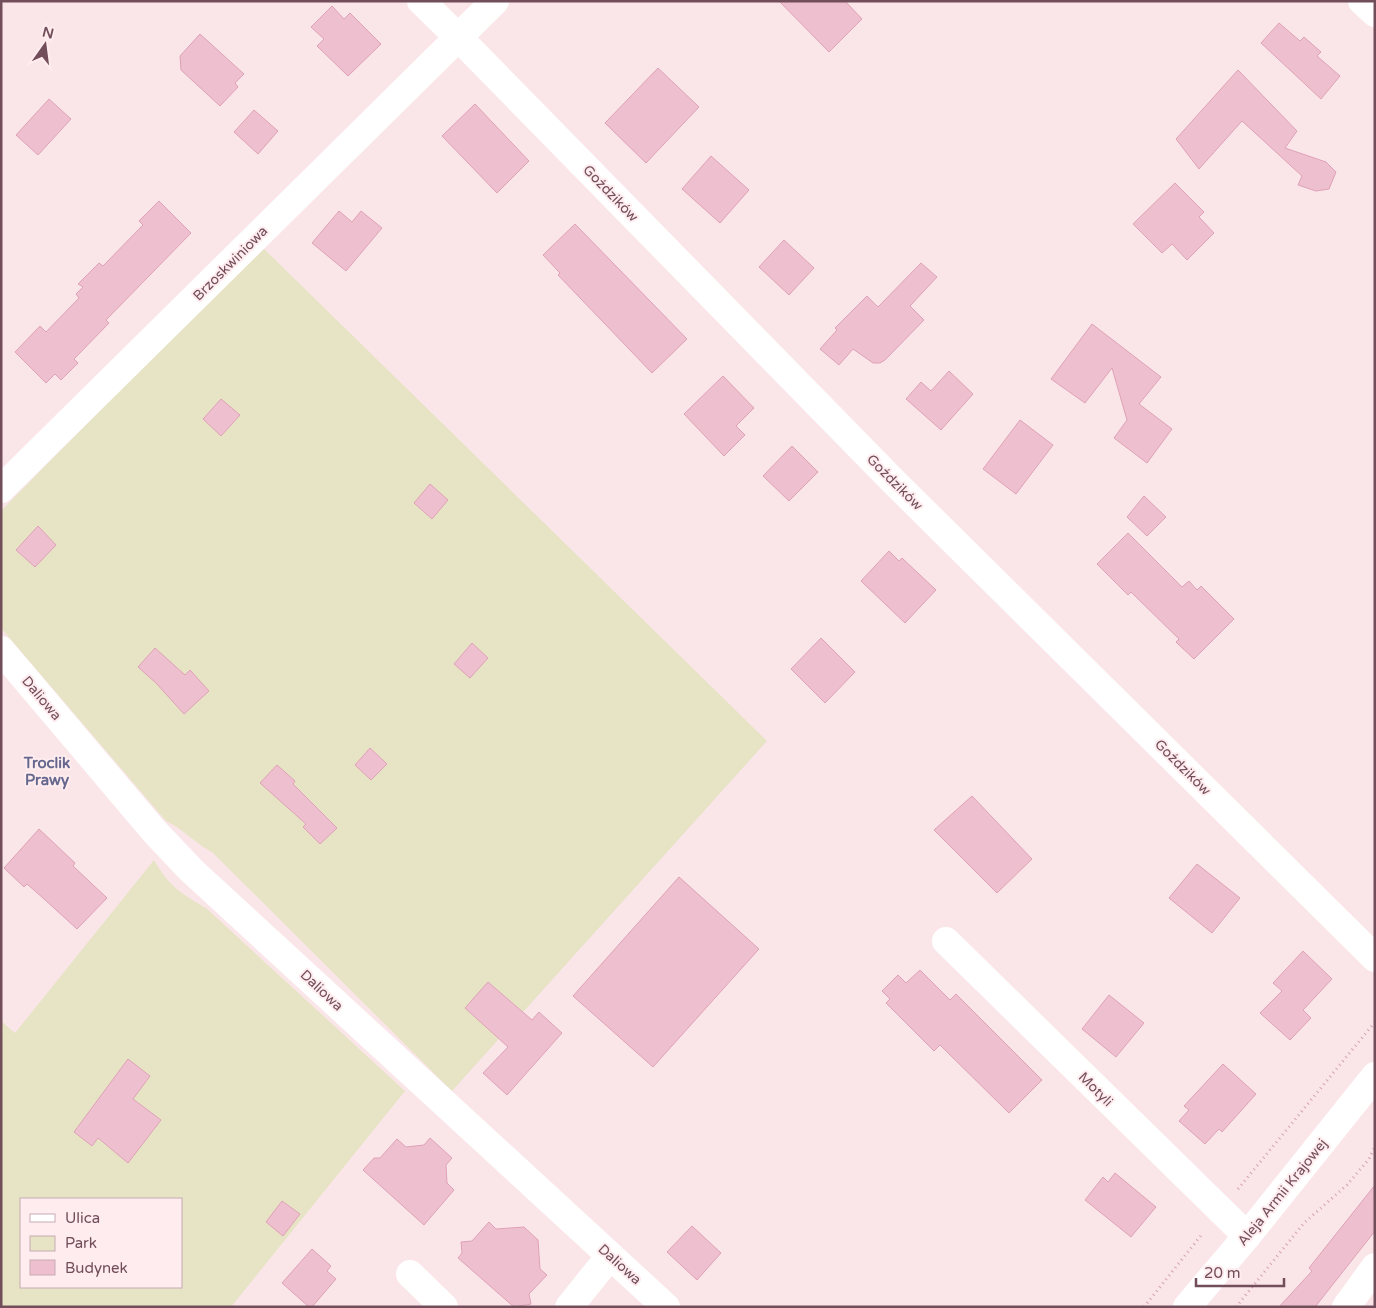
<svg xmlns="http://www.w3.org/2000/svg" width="1376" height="1308" font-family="'Varela Round',sans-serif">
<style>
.green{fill:#e7e3c5;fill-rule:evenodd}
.building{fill:#eec0cf;stroke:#dfa1b7}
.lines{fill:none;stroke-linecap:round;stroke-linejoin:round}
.path{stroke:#d3a3b3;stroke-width:3;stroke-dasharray:1 4;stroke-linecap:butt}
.minor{stroke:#fff;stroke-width:28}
.labels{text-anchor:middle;stroke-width:4;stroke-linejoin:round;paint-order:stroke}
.street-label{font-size:14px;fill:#724d5a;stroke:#feecee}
.neighbourhood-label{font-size:15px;font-weight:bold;fill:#65678e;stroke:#feecee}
</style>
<rect width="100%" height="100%" fill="#fae6e8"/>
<g class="green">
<path d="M261 246 767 741 452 1091 213 853C196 844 183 829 166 821L1 628V511Z"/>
<path d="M154 860C169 886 180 893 206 908L405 1091 231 1307H1V1021L15 1033ZM21 1199H181V1287H21Z"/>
</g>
<g class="building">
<polygon points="779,1 845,1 862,19 829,52"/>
<polygon points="332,6 344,19 350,13 381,44 348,76 317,46 324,39 311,27"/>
<polygon points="1279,23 1300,41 1304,37 1321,52 1317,56 1340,76 1321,99 1261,43"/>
<polygon points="200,34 244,74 235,83 238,87 220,106 181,70 180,56"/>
<polygon points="658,68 699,107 646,163 605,123"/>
<polygon points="1238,70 1297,131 1285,148 1326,162 1336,172 1329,189 1316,191 1298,185 1302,176 1242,121 1199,169 1176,139"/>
<polygon points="49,99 71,119 38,155 16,135"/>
<polygon points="475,104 529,161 497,193 442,136"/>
<polygon points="254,110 278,131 258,154 234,132"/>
<polygon points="711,156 749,190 720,223 682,189"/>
<polygon points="1175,183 1204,212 1199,217 1214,233 1187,260 1172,244 1162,253 1133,224"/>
<polygon points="159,201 191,233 106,320 109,323 74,359 78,363 61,380 55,374 46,383 15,352 40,326 46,332 79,298 76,294 83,287 78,284 99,263 103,266 143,225 139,221"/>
<polygon points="339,211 352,222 361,211 382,228 346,271 312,243"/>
<polygon points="575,224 687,339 652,373 558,275 560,273 543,255"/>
<polygon points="784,240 814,268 789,295 759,267"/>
<polygon points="921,263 937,277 910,306 924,320 885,360 880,363 873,363 853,349 839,365 820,349 837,330 835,328 867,296 878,307"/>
<polygon points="1092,324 1161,377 1139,404 1172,429 1147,463 1114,438 1127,420 1112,368 1085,403 1051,379"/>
<polygon points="949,371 973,394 941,430 906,399 921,382 931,391"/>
<polygon points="723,376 754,408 736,426 745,435 724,456 684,414"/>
<polygon points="221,399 240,415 221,436 203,419"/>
<polygon points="1020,420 1053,445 1016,494 983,469"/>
<polygon points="792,446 818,472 789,501 763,476"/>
<polygon points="430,484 448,500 432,519 414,503"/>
<polygon points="1144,496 1166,517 1147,536 1127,517"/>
<polygon points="38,526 56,545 35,567 16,550"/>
<polygon points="1128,533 1182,587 1189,581 1197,590 1201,586 1234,619 1194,659 1176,642 1179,639 1131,592 1128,595 1097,564"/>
<polygon points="889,551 899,561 902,558 936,590 905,623 861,581"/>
<polygon points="821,638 855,672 825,703 791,669"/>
<polygon points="472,643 488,658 470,678 454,664"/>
<polygon points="155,648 185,675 190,670 209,691 184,714 156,683 138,667"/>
<polygon points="370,748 387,764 371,780 355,765"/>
<polygon points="277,765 295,781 293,784 337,828 320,844 303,827 306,824 260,783"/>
<polygon points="972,796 1032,859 997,893 934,830"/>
<polygon points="39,829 75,863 73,866 107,898 77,929 43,898 27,884 24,887 4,868"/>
<polygon points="1197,864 1240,898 1212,933 1169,898"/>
<polygon points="679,877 759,949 653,1067 573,996"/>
<polygon points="1303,951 1332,979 1303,1010 1311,1018 1290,1040 1260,1013 1282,991 1273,983"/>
<polygon points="920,970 950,1000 956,994 1042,1080 1009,1113 940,1045 934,1051 886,1003 890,999 882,991 898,975 906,983"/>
<polygon points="488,982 532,1020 539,1012 562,1033 507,1095 483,1073 508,1047 465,1008"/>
<polygon points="1109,995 1144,1023 1116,1057 1082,1029"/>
<polygon points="128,1059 150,1076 133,1099 161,1120 128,1163 98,1138 92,1146 74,1132"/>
<polygon points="1223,1064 1256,1094 1222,1132 1219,1129 1205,1144 1179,1121 1189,1110 1184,1106"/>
<polygon points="430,1138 452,1158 446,1165 447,1183 454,1190 424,1225 363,1170 374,1158 380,1158 397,1139 406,1147 424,1145"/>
<polygon points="1115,1173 1156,1207 1131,1237 1085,1200 1103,1177 1108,1182"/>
<polygon points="1375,1185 1375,1231 1315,1307 1279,1307 1312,1271 1309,1268"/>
<polygon points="282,1201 300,1214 283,1236 266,1222"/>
<polygon points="489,1222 496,1229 524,1227 538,1240 540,1269 547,1275 529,1294 531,1304 514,1307 458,1258 462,1253 461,1242 472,1241"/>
<polygon points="692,1226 721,1253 697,1280 667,1252"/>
<polygon points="312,1249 331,1266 327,1271 336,1279 312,1307 309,1307 282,1283"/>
</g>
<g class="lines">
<g class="path">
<polyline points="1238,1189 1375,1022"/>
<polyline points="1144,1307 1203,1233"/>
<polyline points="1236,1307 1304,1223 1347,1185 1369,1159 1375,1146"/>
</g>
<g class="minor">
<polyline points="421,1 459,38 893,481 1375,958"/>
<polyline points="1362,1 1375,13"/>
<polyline points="1,489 495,1"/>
<polyline points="1,650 154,831 191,870 666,1307"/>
<polyline points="946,941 1247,1236"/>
<polyline points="410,1274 444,1307"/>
<polyline points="569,1307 610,1256"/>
<polyline points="1187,1307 1247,1236 1375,1076"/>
<polyline points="1346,1307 1375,1267"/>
</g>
</g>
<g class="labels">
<g class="street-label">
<text transform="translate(611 193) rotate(46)" y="5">Goździków</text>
<text transform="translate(230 263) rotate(-45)" y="5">Brzoskwiniowa</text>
<text transform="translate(895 482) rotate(45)" y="5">Goździków</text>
<text transform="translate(42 698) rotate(50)" y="5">Daliowa</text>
<text transform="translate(1183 767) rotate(45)" y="5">Goździków</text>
<text transform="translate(322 990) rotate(43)" y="5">Daliowa</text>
<text transform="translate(1096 1089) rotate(45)" y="5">Motyli</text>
<text transform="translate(1282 1192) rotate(-51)" y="5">Aleja Armii Krajowej</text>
<text transform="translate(620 1264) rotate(42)" y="5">Daliowa</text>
</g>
<g class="neighbourhood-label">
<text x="47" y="768">Troclik<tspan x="47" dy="17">Prawy</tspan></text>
</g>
</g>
<rect width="1376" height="1308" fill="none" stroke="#724d5a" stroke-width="5"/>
<rect x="20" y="1198" width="162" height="90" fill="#feecee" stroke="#c6acb3"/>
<rect x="30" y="1214" width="25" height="8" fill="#ffffff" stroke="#c6acb3"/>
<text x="65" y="1223" font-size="15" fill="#724d5a">Ulica</text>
<rect x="30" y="1236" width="25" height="15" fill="#e7e3c5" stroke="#c6acb3"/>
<text x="65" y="1248" font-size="15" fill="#724d5a">Park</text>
<rect x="30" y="1260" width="25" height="15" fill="#eec0cf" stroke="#c6acb3"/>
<text x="65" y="1273" font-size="15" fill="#724d5a">Budynek</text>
<g transform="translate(45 45) rotate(14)" stroke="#feecee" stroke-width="4" paint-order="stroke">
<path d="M0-4L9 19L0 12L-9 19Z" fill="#724d5a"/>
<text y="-8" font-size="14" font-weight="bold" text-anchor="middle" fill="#724d5a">N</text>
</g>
<path d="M1196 1278v8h88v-8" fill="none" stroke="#724d5a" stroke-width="2.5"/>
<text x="1204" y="1278" font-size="15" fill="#724d5a" stroke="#feecee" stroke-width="4" paint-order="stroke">20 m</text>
</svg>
